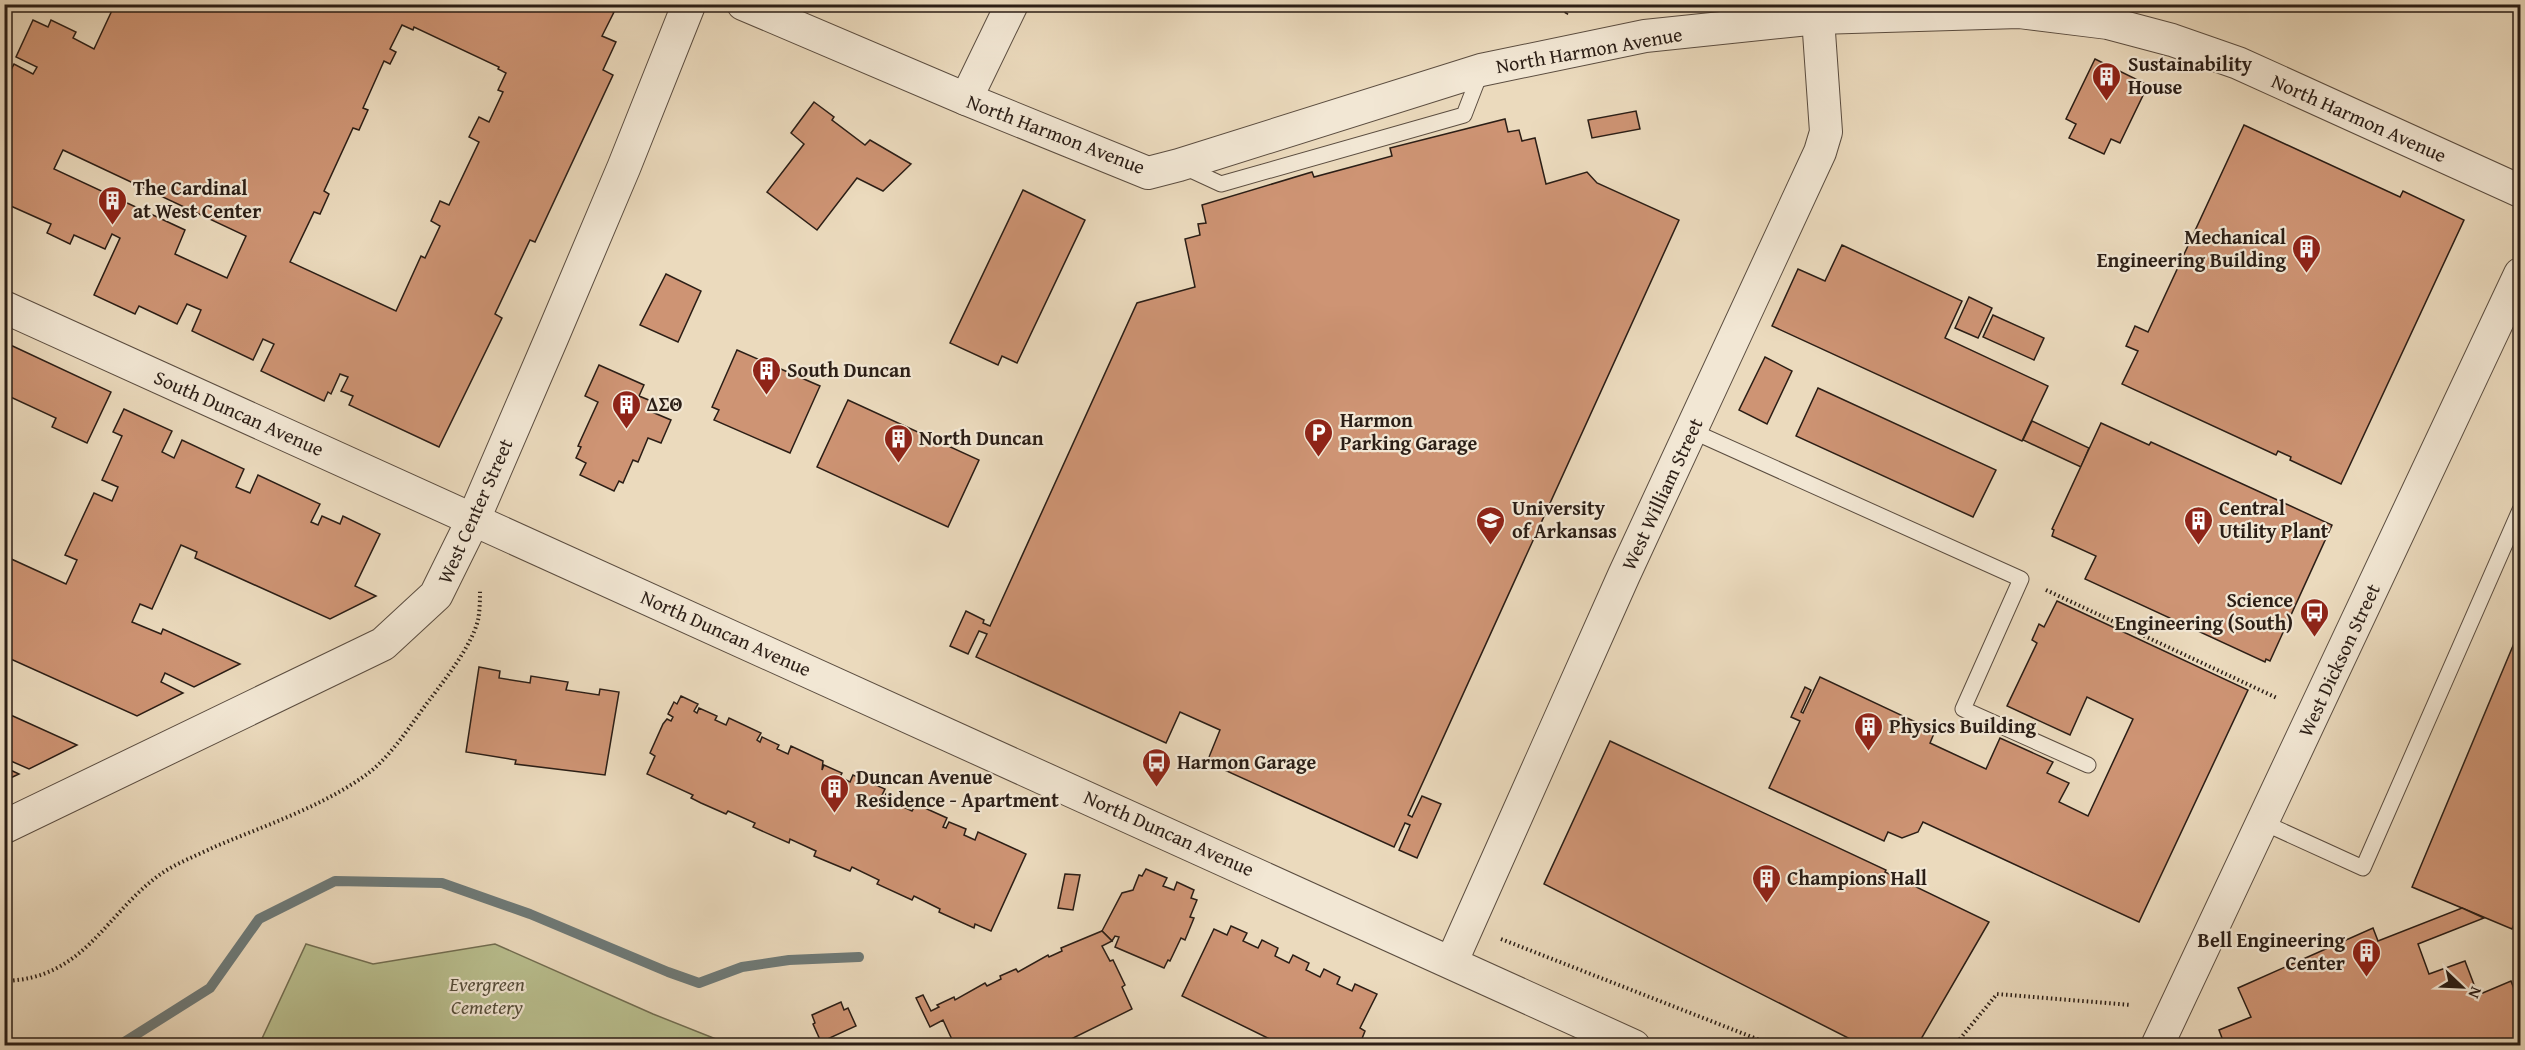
<svg xmlns="http://www.w3.org/2000/svg" width="2525" height="1050" font-family="'Gentium Book Plus',serif">
<style>
.green{fill:#b9bf8f;stroke:#726e52;stroke-width:1.5}
.lines{fill:none;stroke-linecap:round;stroke-linejoin:round}
.stream{stroke:#6e7a78;stroke-width:10}
.building{fill:#ce9474;stroke:#2b1e16;stroke-width:1.5;fill-rule:evenodd}
.service-casing{stroke:#5b4d40;stroke-width:17}
.minor-casing{stroke:#5b4d40;stroke-width:34}
.tertiary-casing{stroke:#5b4d40;stroke-width:35}
.path{stroke:#2b1e16;stroke-width:4;stroke-dasharray:1.5 3;stroke-linecap:butt}
.service{stroke:#f2e7d4;stroke-width:15}
.minor{stroke:#f2e7d4;stroke-width:32}
.tertiary{stroke:#f2e7d4;stroke-width:33}
.labels{text-anchor:middle;stroke-width:4.5;stroke-linejoin:round;paint-order:stroke}
.street-label{font-size:20px;fill:#2b1e16;stroke:#f2e7d4}
.poi-label{font-size:20px;font-weight:bold;fill:#2b1e16;stroke:#f2e7d4;text-anchor:start}
.park-label{font-size:20px;font-style:italic;fill:#564e3a;stroke:#f2e7d4}
</style>
<rect width="100%" height="100%" fill="#ebdabd"/>
<filter id="stains"><feTurbulence type="fractalNoise" baseFrequency=".00333" numOctaves="4"/><feColorMatrix values="0 0 0 0 .2 0 0 0 0 .09 0 0 0 0 .02 0 0 0 .5 -.17"/></filter>
<radialGradient id="worn" r=".72"><stop offset=".6" stop-color="#630" stop-opacity="0"/><stop offset="1" stop-color="#630" stop-opacity=".3"/></radialGradient>
<polygon class="green" points="306,944 373,964 495,944 653,1014 731,1045 259,1045"/>
<g class="lines">
<polyline class="stream" points="118,1046 210,988 259,919 335,881 442,883 530,914 668,972 699,983 742,967 789,960 859,957"/>
</g>
<g class="building">
<path d="M115 4H598L614 12 602 36 616 42 603 70 613 75 535 242 530 240 495 314 502 318 439 447 349 405 353 396 341 391 348 377 340 374 331 394 328 392 324 401 261 371 274 344 263 339 253 360 192 331 201 310 187 304 177 324 139 306 135 314 94 295 120 238 112 234 105 249 74 235 70 244 47 233 51 224 4 203V84L14 64 33 74 37 67 16 57 33 20 48 27 51 20 76 32 73 38 94 49ZM402 25 413 30 414 27 499 67 498 69 506 73 498 90 503 92 489 122 479 117 469 137 479 142 449 205 440 201 431 221 440 226 425 258 421 256 396 311 290 262 314 212 320 214 329 194 324 191 353 128 359 130 368 110 363 108 384 61 390 64 396 52 390 49ZM63 150 246 236 227 278 175 254 185 230 54 169Z"/>
<polygon points="2095,59 2148,85 2120,143 2111,139 2104,154 2069,138 2076,124 2066,119"/>
<polygon points="814,102 834,117 832,120 865,145 870,140 911,164 883,191 857,178 817,230 767,192 804,144 791,133"/>
<polygon points="1636,111 1640,129 1592,138 1588,120"/>
<polygon points="1505,119 1508,132 1519,130 1522,141 1535,138 1546,184 1587,172 1597,183 1679,220 1408,815 1412,817 1422,796 1441,804 1417,858 1399,850 1410,825 1405,823 1394,847 1207,762 1220,730 1180,712 1166,743 976,657 987,634 979,631 968,654 950,646 966,611 984,620 983,623 990,626 1137,303 1195,287 1185,239 1200,235 1198,224 1206,223 1202,205 1312,172 1314,177 1392,156 1390,148"/>
<polygon points="2244,125 2400,197 2403,191 2464,220 2341,484 2290,460 2291,457 2278,451 2276,455 2122,384 2138,351 2126,346 2135,326 2148,332"/>
<polygon points="1023,190 1085,220 1017,363 1002,356 998,365 950,343"/>
<polygon points="1842,245 1962,301 1945,338 2048,386 2022,441 1772,326 1798,269 1825,281"/>
<polygon points="666,274 701,291 678,342 640,325"/>
<polygon points="1969,297 1992,308 1978,338 1955,328"/>
<polygon points="1993,315 2044,338 2034,360 1983,337"/>
<polygon points="4,342 111,392 87,443 52,427 56,418 4,394"/>
<polygon points="737,350 820,386 790,453 714,420 719,410 712,407"/>
<polygon points="1765,357 1792,371 1767,424 1739,410"/>
<polygon points="599,365 644,385 639,396 656,403 652,412 671,420 661,443 648,438 638,462 633,460 623,483 619,481 614,491 580,475 586,463 576,458 581,447 578,446 598,402 585,396"/>
<polygon points="1818,388 1996,470 1973,517 1796,436"/>
<polygon points="848,400 979,460 948,527 817,467"/>
<polygon points="124,409 172,431 162,452 174,458 182,440 244,469 236,487 250,493 258,475 320,504 311,522 318,525 322,516 340,524 343,516 380,534 355,586 376,596 330,619 195,558 197,552 181,545 152,609 140,604 132,622 161,634 163,629 240,664 194,687 165,673 161,682 183,693 137,716 4,656 4,547 10,549 7,557 66,584 77,560 65,555 94,493 112,501 118,487 102,480 122,436 113,432"/>
<polygon points="2032,421 2089,448 2081,467 2023,440"/>
<polygon points="2101,423 2149,445 2151,442 2332,525 2270,661 2266,659 2265,662 2085,579 2096,556 2052,536 2054,530 2052,529"/>
<polygon points="2057,601 2248,690 2139,922 1923,822 1918,832 1902,838 1888,832 1884,841 1769,788 1800,721 1791,717 1805,687 1811,690 1801,712 1803,713 1820,677 1935,731 1930,743 1986,769 2000,738 2053,762 2047,773 2069,783 2059,802 2088,816 2133,719 2087,697 2070,735 2007,706 2037,643 2032,640 2039,624 2044,627"/>
<polygon points="2520,629 2520,909 2512,929 2412,887"/>
<polygon points="479,667 500,671 499,678 530,683 531,676 568,682 566,690 599,695 600,689 619,692 605,775 515,764 516,760 466,752"/>
<polygon points="681,696 698,704 694,711 697,713 699,708 717,716 715,720 726,725 729,718 761,733 757,740 760,742 762,737 779,745 777,749 788,754 791,746 823,761 822,770 824,765 842,773 840,777 850,782 853,775 885,789 881,797 884,798 886,794 903,802 901,806 912,811 916,804 947,818 943,827 946,828 949,822 966,829 964,835 975,840 978,832 1026,854 991,931 975,924 974,928 939,912 940,909 914,896 912,900 877,884 879,880 852,867 850,871 814,856 816,851 790,839 789,843 753,827 755,823 728,811 726,814 701,803 691,798 693,795 647,774 655,756 650,753 663,724 667,719 671,721 673,717 668,714 674,702 677,704"/>
<polygon points="4,712 77,745 29,769 4,758"/>
<polygon points="1610,741 1886,870 1885,872 1989,922 1917,1046 1864,1046 1544,884"/>
<polygon points="4,767 19,774 4,781"/>
<polygon points="1146,869 1167,878 1163,886 1174,890 1177,882 1194,890 1191,898 1197,900 1190,917 1194,918 1185,940 1181,938 1170,961 1168,960 1164,968 1115,947 1119,937 1115,936 1112,941 1102,931 1122,893 1133,890 1139,875 1142,876"/>
<polygon points="1065,874 1080,875 1073,910 1058,908"/>
<polygon points="2462,908 2484,918 2418,944 2429,974 2465,961 2478,995 2511,981 2520,1005 2520,1046 2225,1046 2219,1030 2251,1017 2238,988 2373,928 2378,941"/>
<polygon points="1231,926 1247,933 1243,941 1258,948 1262,940 1278,948 1275,956 1289,963 1293,955 1309,963 1306,970 1320,977 1324,969 1340,977 1337,984 1352,991 1355,984 1377,994 1360,1028 1365,1031 1359,1046 1284,1046 1182,996 1214,929 1227,935"/>
<polygon points="1102,931 1112,941 1102,946 1110,961 1113,960 1125,985 1122,987 1132,1009 1057,1046 955,1046 943,1020 930,1027 916,998 923,995 931,1011 939,1007 937,1005 954,997 955,1000 985,983 987,986 1001,979 1000,976 1016,969 1018,972 1048,955 1049,957 1062,951 1061,948"/>
<polygon points="841,1002 844,1010 848,1008 856,1026 821,1042 813,1024 815,1023 812,1015"/>
</g>
<g class="lines">
<defs>
<g id="service">
<polyline points="1182,166 1221,184 1464,115 1481,71"/>
<polyline points="1692,431 2021,579 1963,709 2088,765"/>
<polyline points="2262,822 2363,868 2520,510"/>
</g>
<g id="minor">
<polyline points="743,4 966,99 1148,173 1179,165 1481,70 1645,36 1818,18 2019,12 2108,23 2172,40 2238,63 2520,191"/>
<polyline points="966,99 1012,4"/>
<polyline points="4,307 1634,1046"/>
<polyline points="1452,961 1624,575 1820,152 1826,132 1818,18"/>
<polyline points="2157,1046 2520,274"/>
</g>
<polyline id="tertiary" points="4,827 383,644 436,595 474,518 552,337 624,167 689,4"/>
</defs>
<use href="#service" class="service-casing"/>
<use href="#minor" class="minor-casing"/>
<use href="#tertiary" class="tertiary-casing"/>
<g class="path">
<polyline points="1566,14 1571,4"/>
<polyline points="2046,590 2277,698"/>
<polyline points="1501,939 1775,1046"/>
<path d="M4 981C84 979 104 916 158 876 174 864 196 856 214 847 264 826 318 808 363 777 391 758 410 725 431 698 446 678 472 645 478 620 480 610 480 599 480 589"/>
<polyline points="1954,1046 1997,994 2131,1005"/>
</g>
<use href="#service" class="service"/>
<use href="#minor" class="minor"/>
<use href="#tertiary" class="tertiary"/>
</g>
<defs>
<symbol id="building-pin" viewBox="-11 -11 22 30"><path d="M0 17L-7.5 6A9.5 9.5 0 1 1 7.5 6Z" fill="#8f2418" stroke="#f2e7d4"/><path d="M-4-6H4V6H1V3H-1V6H-4ZM-2.5-4.3h1.7v1.8h-1.7ZM.8-4.3h1.7v1.8H.8ZM-2.5-1h1.7V.8h-1.7ZM.8-1h1.7V.8H.8Z" fill="#fff"/></symbol>
<symbol id="parking-pin" viewBox="-11 -11 22 30"><path d="M0 17L-7.5 6A9.5 9.5 0 1 1 7.5 6Z" fill="#8f2418" stroke="#f2e7d4"/><path d="M-3.5-5.5H1a3.5 3.5 0 0 1 0 7H-1V5.5H-3.5ZM-1-3.4V-.6H.8a1.4 1.4 0 0 0 0-2.8Z" fill="#fff"/></symbol>
<symbol id="university-pin" viewBox="-11 -11 22 30"><path d="M0 17L-7.5 6A9.5 9.5 0 1 1 7.5 6Z" fill="#8f2418" stroke="#f2e7d4"/><path d="M0-5L7-2L0 1L-7-2ZM-4 1L0 2.5L4 1V4Q0 6-4 4Z" fill="#fff"/></symbol>
<symbol id="bus-pin" viewBox="-11 -11 22 30"><path d="M0 17L-7.5 6A9.5 9.5 0 1 1 7.5 6Z" fill="#8f2418" stroke="#f2e7d4"/><path d="M-5-6H5V4H4V6H2V4H-2V6H-4V4H-5ZM-3.5-4V0h7V-4ZM-3.5 1.2v1.5H-2V1.2ZM2 1.2v1.5H3.5V1.2Z" fill="#fff"/></symbol>
</defs>
<g fill-rule="evenodd">
<use href="#building-pin" x="2090" y="60" width="33" height="45"/>
<use href="#building-pin" x="96" y="184" width="33" height="45"/>
<use href="#building-pin" x="2290" y="232" width="33" height="45"/>
<use href="#building-pin" x="750" y="354" width="33" height="45"/>
<use href="#building-pin" x="610" y="388" width="33" height="45"/>
<use href="#parking-pin" x="1302" y="416" width="33" height="45"/>
<use href="#building-pin" x="882" y="422" width="33" height="45"/>
<use href="#university-pin" x="1474" y="504" width="33" height="45"/>
<use href="#building-pin" x="2182" y="504" width="33" height="45"/>
<use href="#bus-pin" x="2298" y="596" width="33" height="45"/>
<use href="#building-pin" x="1852" y="710" width="33" height="45"/>
<use href="#bus-pin" x="1140" y="746" width="33" height="45"/>
<use href="#building-pin" x="818" y="772" width="33" height="45"/>
<use href="#building-pin" x="1750" y="862" width="33" height="45"/>
<use href="#building-pin" x="2350" y="936" width="33" height="45"/>
</g>
<g class="labels">
<g class="street-label">
<text transform="translate(1589 50) rotate(-10)" y="7">North Harmon Avenue</text>
<text transform="translate(2359 118) rotate(24)" y="7">North Harmon Avenue</text>
<text transform="translate(1056 134) rotate(21)" y="7">North Harmon Avenue</text>
<text transform="translate(239 413) rotate(24)" y="7">South Duncan Avenue</text>
<text transform="translate(1662 494) rotate(-65)" y="7">West William Street</text>
<text transform="translate(475 511) rotate(-66)" y="7">West Center Street</text>
<text transform="translate(726 633) rotate(24)" y="7">North Duncan Avenue</text>
<text transform="translate(2339 660) rotate(-65)" y="7">West Dickson Street</text>
<text transform="translate(1169 833) rotate(24)" y="7">North Duncan Avenue</text>
</g>
<g class="poi-label">
<text x="2128" y="71">Sustainability<tspan x="2128" dy="23">House</tspan></text>
<text x="133" y="195">The Cardinal<tspan x="133" dy="23">at West Center</tspan></text>
<text x="2286" y="244" text-anchor="end">Mechanical<tspan x="2286" dy="23">Engineering Building</tspan></text>
<text x="787" y="377">South Duncan</text>
<text x="647" y="411">ΔΣΘ</text>
<text x="1340" y="427">Harmon<tspan x="1340" dy="23">Parking Garage</tspan></text>
<text x="919" y="445">North Duncan</text>
<text x="1512" y="515">University<tspan x="1512" dy="23">of Arkansas</tspan></text>
<text x="2219" y="515">Central<tspan x="2219" dy="23">Utility Plant</tspan></text>
<text x="2293" y="607" text-anchor="end">Science<tspan x="2293" dy="23">Engineering (South)</tspan></text>
<text x="1889" y="733">Physics Building</text>
<text x="1177" y="769">Harmon Garage</text>
<text x="856" y="784">Duncan Avenue<tspan x="856" dy="23">Residence - Apartment</tspan></text>
<text x="1787" y="885">Champions Hall</text>
<text x="2345" y="947" text-anchor="end">Bell Engineering<tspan x="2345" dy="23">Center</tspan></text>
</g>
<g class="park-label">
<text x="487" y="991">Evergreen<tspan x="487" dy="23">Cemetery</tspan></text>
</g>
</g>
<rect width="2525" height="1050" fill="none" stroke="#ebdabd" stroke-width="24"/>
<rect x="6" y="6" width="2513" height="1038" fill="none" stroke="#2b1e16" stroke-width="3"/>
<rect x="12" y="12" width="2501" height="1026" fill="none" stroke="#2b1e16" stroke-width="1.5"/>
<g transform="translate(2462 987) rotate(113)" stroke="#f2e7d4" stroke-width="4.5" paint-order="stroke">
<path d="M0-4.5L10 22L0 15L-10 22Z" fill="#2b1e16"/>
<text y="-9" font-size="16" font-weight="bold" text-anchor="middle" fill="#2b1e16">N</text>
</g>
<rect width="100%" height="100%" filter="url(#stains)"/>
<rect width="100%" height="100%" fill="url(#worn)"/>
</svg>
